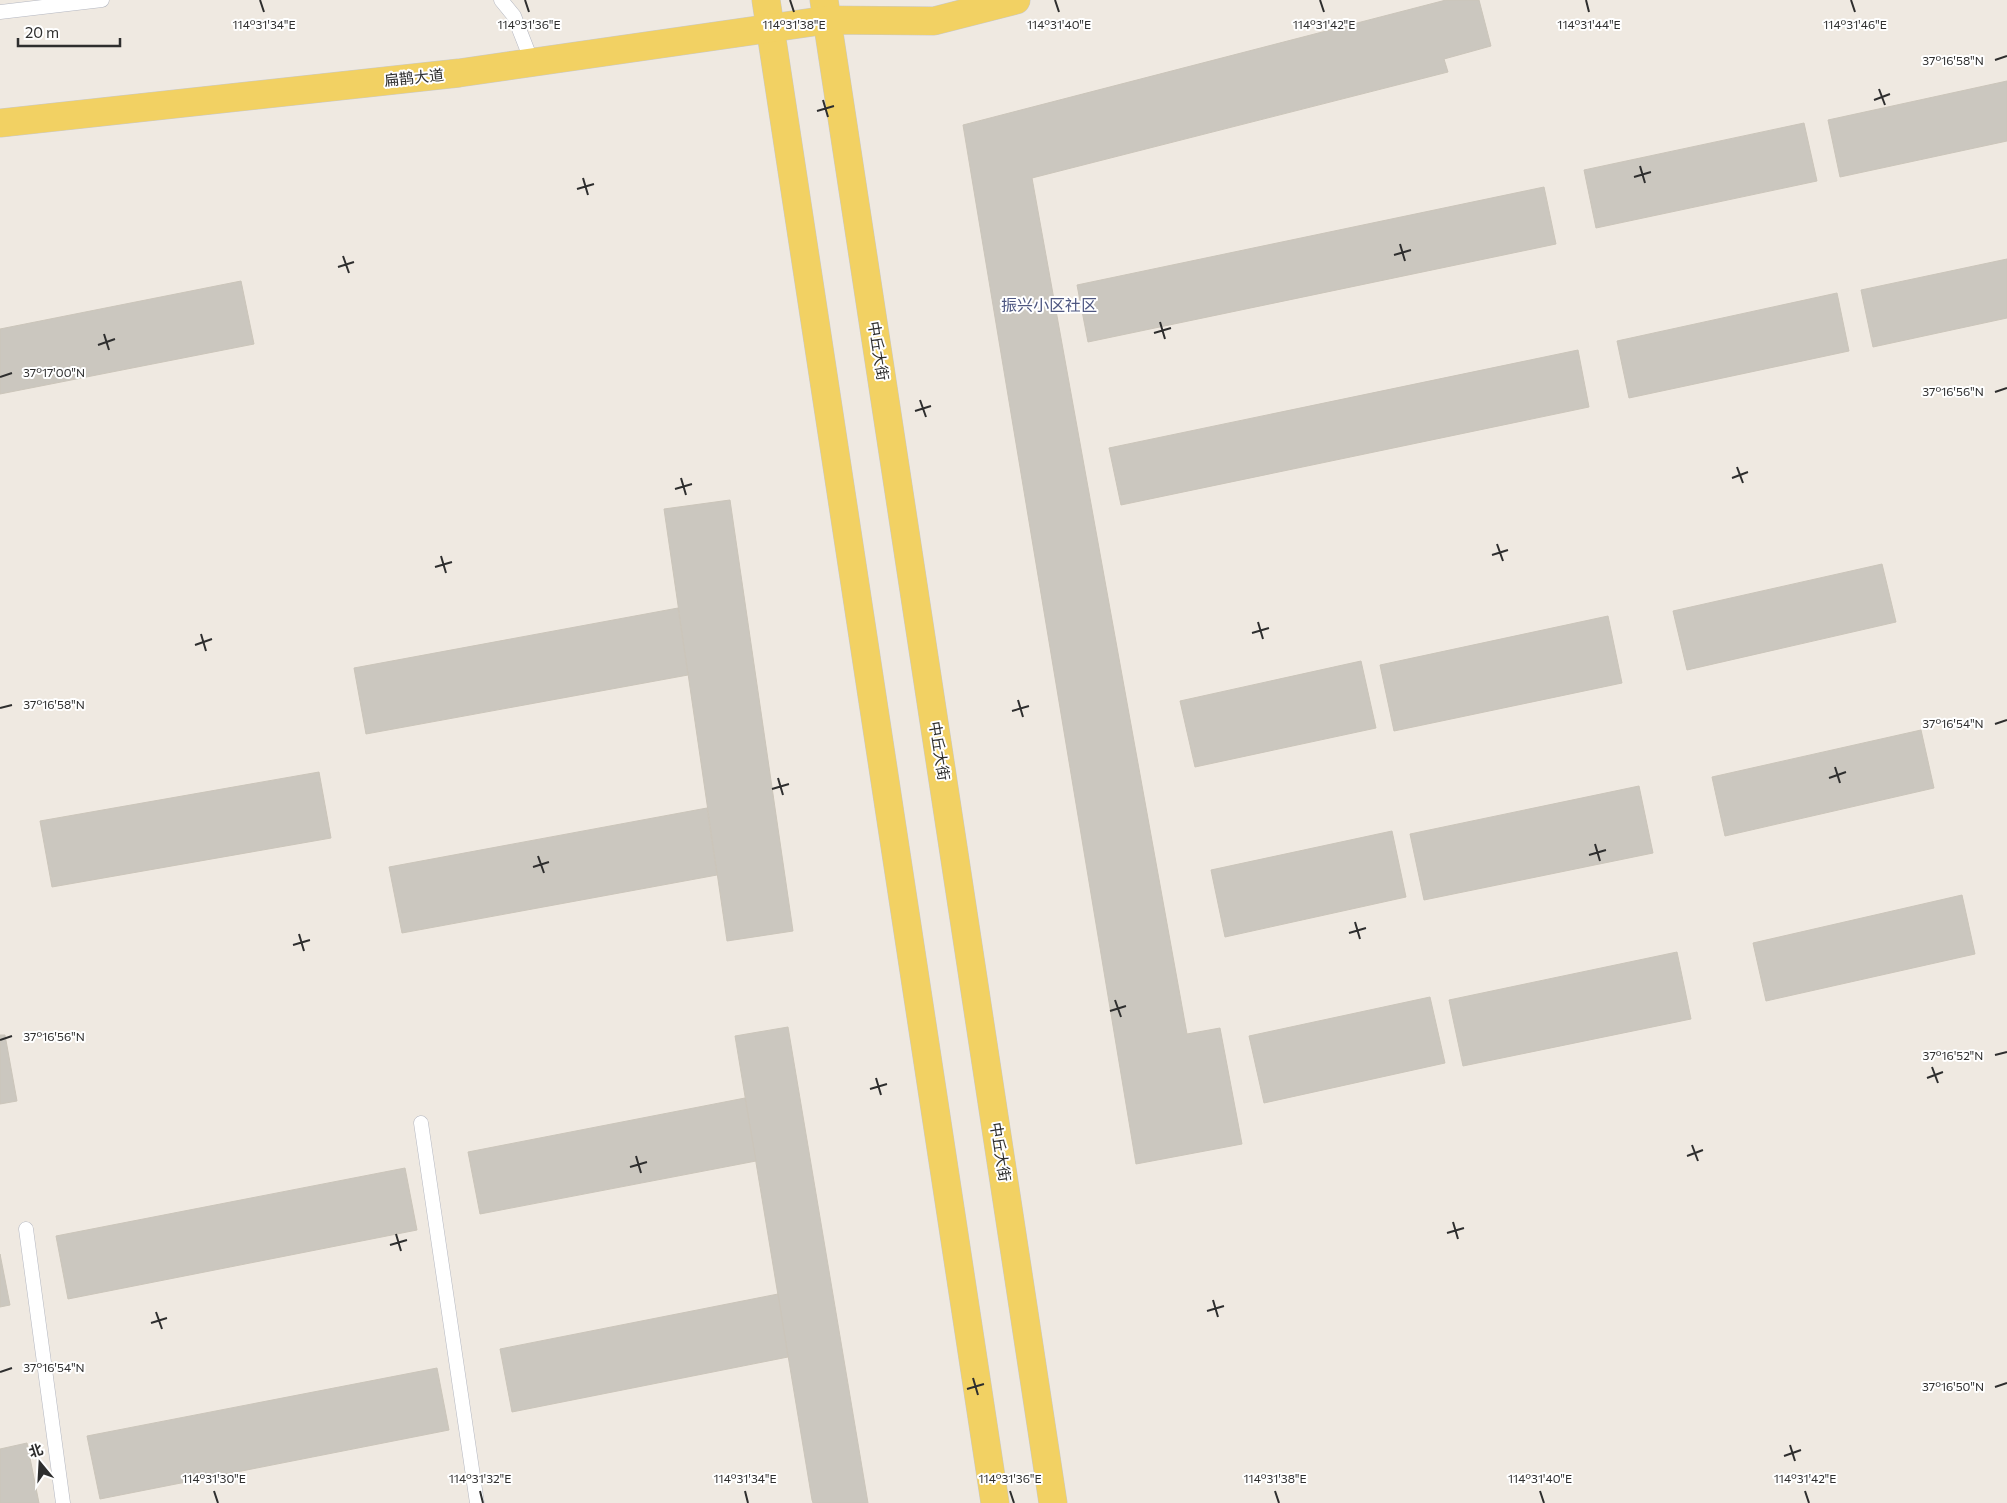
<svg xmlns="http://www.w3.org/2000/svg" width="2007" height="1503" font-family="Commissioner,'Noto Sans SC',sans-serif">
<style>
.building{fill:#cbc7bf;stroke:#cbc5ba}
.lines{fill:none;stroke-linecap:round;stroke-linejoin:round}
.service-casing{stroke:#b4b7c1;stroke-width:15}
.primary-casing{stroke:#c9c9c9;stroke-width:29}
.service{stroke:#fff;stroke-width:14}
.primary{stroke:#f2d163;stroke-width:28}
.ticks{fill:none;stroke:#2e2e2e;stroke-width:2}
.labels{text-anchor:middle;stroke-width:4;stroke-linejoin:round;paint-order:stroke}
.street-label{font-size:15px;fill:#2e2e2e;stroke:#fff}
.neighbourhood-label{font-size:16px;fill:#4d5680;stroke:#fff}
.ticks-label{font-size:12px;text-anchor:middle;fill:#2e2e2e;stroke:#fff;stroke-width:4;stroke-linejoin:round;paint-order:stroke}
</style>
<rect width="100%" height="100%" fill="#efe9e1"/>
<g class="building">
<polygon points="1446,0 1479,0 1491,46 1444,59 1448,72 1032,178 1187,1034 1220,1028 1242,1144 1136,1164 963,125"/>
<polygon points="2007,81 2007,141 1840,177 1828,120"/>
<polygon points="1804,123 1817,181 1596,228 1584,170"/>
<polygon points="1544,187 1556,244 1088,342 1077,285"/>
<polygon points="2007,259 2007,318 1873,347 1861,290"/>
<polygon points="241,281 254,344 0,394 0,329"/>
<polygon points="1837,293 1849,351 1629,398 1617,341"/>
<polygon points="1578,350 1589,407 1121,505 1109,448"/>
<polygon points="730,500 793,931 727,941 664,509"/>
<polygon points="1882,564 1896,622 1687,670 1673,611"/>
<polygon points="678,608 688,675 366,734 354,668"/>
<polygon points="1608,616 1622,683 1394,731 1380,665"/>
<polygon points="1361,661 1376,728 1195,767 1180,701"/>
<polygon points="1921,730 1934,788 1725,836 1712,777"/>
<polygon points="319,772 331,838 52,887 40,821"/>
<polygon points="1639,786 1653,853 1424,900 1410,834"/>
<polygon points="707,808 717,875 402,933 389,867"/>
<polygon points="1392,831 1406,897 1225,937 1211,870"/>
<polygon points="1962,895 1975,954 1766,1001 1753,943"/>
<polygon points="1677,952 1691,1019 1463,1066 1449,1000"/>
<polygon points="1430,997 1445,1063 1264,1103 1249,1036"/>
<polygon points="788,1027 868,1503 813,1503 812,1500 735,1036"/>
<polygon points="0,1035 5,1035 17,1101 0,1104"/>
<polygon points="745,1098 756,1161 480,1214 468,1152"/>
<polygon points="405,1168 417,1230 68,1299 56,1236"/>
<polygon points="0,1254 10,1305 0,1307"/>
<polygon points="778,1294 788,1357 512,1412 500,1349"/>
<polygon points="437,1368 449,1430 100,1499 87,1436"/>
<polygon points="27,1443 39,1503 0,1503 0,1449"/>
</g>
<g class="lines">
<defs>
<g id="service">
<polyline points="501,0 514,16 532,62"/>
<polyline points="0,12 102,0"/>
<polyline points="421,1123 477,1503"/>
<polyline points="26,1229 63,1503"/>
</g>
<g id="primary">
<polyline points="766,0 995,1503"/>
<polyline points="824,0 1053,1503"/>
<polyline points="0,123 459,73 827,20 934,21 1016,0"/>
</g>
</defs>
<use href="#service" class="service-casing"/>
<use href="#primary" class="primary-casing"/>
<use href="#service" class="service"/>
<use href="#primary" class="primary"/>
</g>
<path class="ticks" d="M260 0 264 12M525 0 529 12M790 0 794 12M1055 0 1059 12M1320 0 1324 12M1586 0 1589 12M1851 0 1855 12M1995 60 2007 56M1879 89 1885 105M823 100 828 117M1874 100 1890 94M817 111 834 106M1640 166 1645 183M1634 177 1651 172M583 178 588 195M577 189 594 184M1400 244 1405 261M1394 255 1411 250M343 256 349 273M338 267 354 262M1160 322 1165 339M1154 333 1171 328M104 334 109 350M98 345 115 339M0 377 12 373M1995 392 2007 388M920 400 926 417M915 411 931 406M1737 467 1743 483M681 478 686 495M1732 478 1748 472M675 489 692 484M1497 544 1503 561M1492 555 1508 550M441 556 446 573M435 567 452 562M1258 622 1263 639M1252 633 1269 628M201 634 206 651M195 645 212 639M1018 700 1023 717M0 708 12 705M1012 711 1029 706M1995 724 2007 720M1835 767 1840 783M778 778 783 795M1829 778 1846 772M772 789 789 784M1595 844 1600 861M1589 855 1606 850M538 856 544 873M533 867 549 862M1355 922 1360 939M1349 933 1366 928M299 934 304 951M293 945 310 940M1115 1000 1121 1017M1110 1011 1126 1006M0 1040 12 1036M1995 1055 2007 1052M1932 1067 1938 1083M876 1078 881 1095M1927 1078 1943 1072M870 1089 887 1084M1692 1145 1698 1161M636 1156 641 1173M1687 1156 1703 1150M630 1167 647 1162M1453 1222 1458 1239M1447 1233 1464 1228M396 1234 401 1251M390 1245 407 1240M1213 1300 1218 1317M1207 1311 1224 1306M156 1312 162 1329M151 1323 167 1318M0 1372 12 1368M973 1378 978 1395M1995 1387 2007 1383M967 1389 984 1384M1790 1445 1795 1461M1784 1456 1801 1450M214 1491 218 1503M480 1491 483 1503M745 1491 748 1503M1010 1491 1014 1503M1275 1491 1279 1503M1540 1491 1544 1503M1805 1491 1809 1503"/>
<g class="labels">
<g class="street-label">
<text transform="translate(414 78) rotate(-6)" y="5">扁鹊大道</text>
<text transform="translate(878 351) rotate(81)" y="5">中丘大街</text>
<text transform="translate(939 751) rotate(81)" y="5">中丘大街</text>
<text transform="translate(1000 1152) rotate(81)" y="5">中丘大街</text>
</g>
<g class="neighbourhood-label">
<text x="1049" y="311">振兴小区社区</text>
</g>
</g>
<g class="ticks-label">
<text x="264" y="29">114°31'34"E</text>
<text x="529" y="29">114°31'36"E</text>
<text x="794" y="29">114°31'38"E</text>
<text x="1059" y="29">114°31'40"E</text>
<text x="1324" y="29">114°31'42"E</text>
<text x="1589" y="29">114°31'44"E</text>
<text x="1855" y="29">114°31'46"E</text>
<text x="1953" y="65">37°16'58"N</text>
<text x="54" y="377">37°17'00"N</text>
<text x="1953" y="396">37°16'56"N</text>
<text x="54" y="709">37°16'58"N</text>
<text x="1953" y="728">37°16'54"N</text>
<text x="54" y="1041">37°16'56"N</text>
<text x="1953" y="1060">37°16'52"N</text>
<text x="54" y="1372">37°16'54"N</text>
<text x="1953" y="1391">37°16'50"N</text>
<text x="214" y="1483">114°31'30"E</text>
<text x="480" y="1483">114°31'32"E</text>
<text x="745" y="1483">114°31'34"E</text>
<text x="1010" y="1483">114°31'36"E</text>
<text x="1275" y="1483">114°31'38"E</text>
<text x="1540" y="1483">114°31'40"E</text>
<text x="1805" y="1483">114°31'42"E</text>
</g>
<g transform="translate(40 1463) rotate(342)" stroke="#ffffff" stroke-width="4" paint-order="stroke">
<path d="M0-4L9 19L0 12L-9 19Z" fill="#2e2e2e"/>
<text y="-8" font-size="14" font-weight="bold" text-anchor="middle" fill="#2e2e2e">北</text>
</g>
<path d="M18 38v8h102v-8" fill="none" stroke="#2e2e2e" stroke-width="2.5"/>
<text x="25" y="38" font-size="15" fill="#2e2e2e" stroke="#ffffff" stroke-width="4" paint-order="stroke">20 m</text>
</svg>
